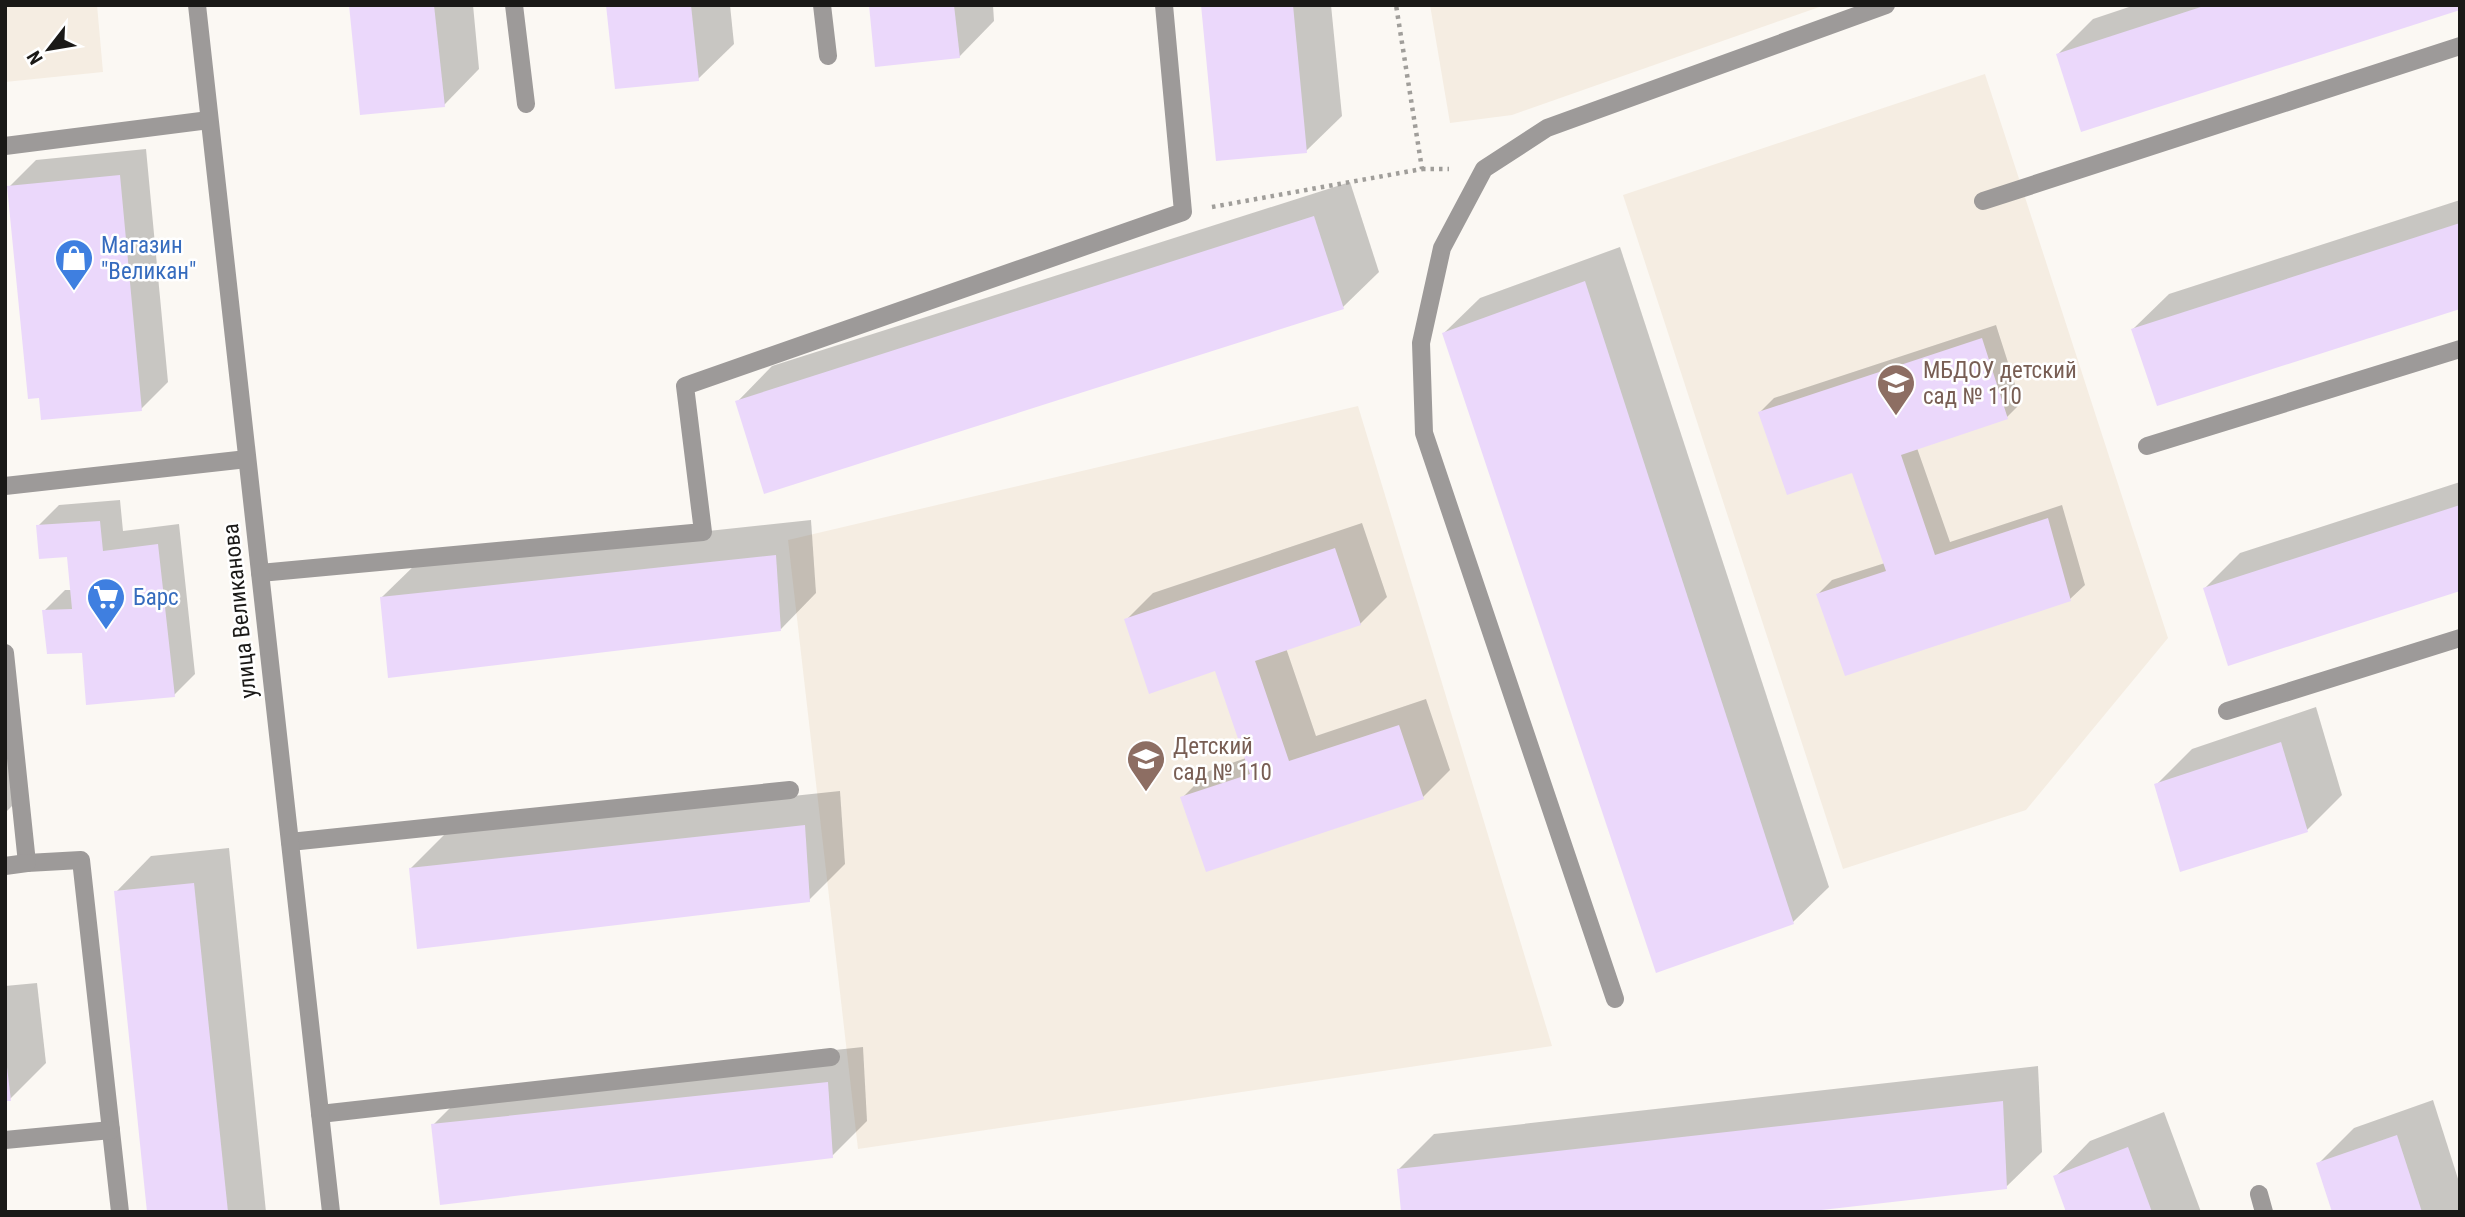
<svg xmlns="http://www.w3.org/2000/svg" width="2465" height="1217" font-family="'Roboto Condensed',sans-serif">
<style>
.built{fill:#f5ede2}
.shadow{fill:#0003}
.building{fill:#ebd8fb}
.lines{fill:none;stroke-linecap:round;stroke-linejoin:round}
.path{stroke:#a09e9a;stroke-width:4.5;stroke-dasharray:3.5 5;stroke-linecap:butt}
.service{stroke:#9d9a99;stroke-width:18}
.minor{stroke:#9d9a99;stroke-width:18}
.labels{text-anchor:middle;stroke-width:5;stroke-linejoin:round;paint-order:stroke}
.shop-label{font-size:23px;fill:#366cbe;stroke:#fff;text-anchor:start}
.education-label{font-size:23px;fill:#785e54;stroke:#fff;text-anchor:start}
.street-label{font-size:23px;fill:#1a1917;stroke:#fff}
</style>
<rect width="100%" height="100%" fill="#fbf8f3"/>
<g class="built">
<polygon points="5,5 97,5 103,72 5,82"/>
<polygon points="1430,5 1825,5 1512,115 1450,123"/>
<polygon points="1985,74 2168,638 2026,810 1843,869 1623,195"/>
<polygon points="1358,406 1552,1046 858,1149 788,540"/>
</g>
<g class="shadow">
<polygon points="351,5 473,5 479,69 444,105"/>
<polygon points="608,5 730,5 734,44 698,79"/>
<polygon points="871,5 993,5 994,21 959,57"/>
<polygon points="1203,5 1331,5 1342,116 1306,151"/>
<polygon points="2135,5 2460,5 2058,54 2093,19"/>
<polygon points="146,149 168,382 141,409 9,187 36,160"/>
<polygon points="1350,182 1379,272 1343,307 737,402 772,366"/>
<polygon points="2460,200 2460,307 2133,329 2169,294"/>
<polygon points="1620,247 1829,887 1793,922 1444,333 1480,298"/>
<polygon points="1996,325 2021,403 2007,417 1917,448 1950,542 2062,505 2085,585 2070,599 1846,673 1818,594 1832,580 1885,563 1853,471 1760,412 1774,398"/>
<polygon points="2460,482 2460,590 2205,588 2240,553"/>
<polygon points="120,500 123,531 179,524 195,674 174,695 83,651 44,611 65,590 72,590 68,555 38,526 59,505"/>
<polygon points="811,520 816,593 781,629 382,597 418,562"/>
<polygon points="1362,523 1387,597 1360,624 1286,648 1316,736 1426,699 1450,770 1423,797 1182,798 1209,771 1246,758 1216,669 1126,620 1153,593"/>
<polygon points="2316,707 2342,795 2307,830 2156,785 2192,749"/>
<polygon points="5,720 16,802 5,813"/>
<polygon points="840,791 845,864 809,900 411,868 446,833"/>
<polygon points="229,848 266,1212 148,1212 116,892 151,856"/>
<polygon points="37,983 46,1063 10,1099 5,1100 5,986"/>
<polygon points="863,1047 867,1121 832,1156 433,1125 469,1089"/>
<polygon points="2038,1066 2042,1152 2006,1187 1398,1170 1434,1134"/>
<polygon points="2433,1100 2460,1185 2460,1212 2334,1212 2318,1164 2354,1128"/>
<polygon points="2164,1112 2201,1212 2068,1212 2055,1177 2090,1141"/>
</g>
<g class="building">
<polygon points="349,5 434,5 445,107 360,115"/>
<polygon points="606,5 691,5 699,81 615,89"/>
<polygon points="869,5 954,5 960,58 875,67"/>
<polygon points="1201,5 1293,5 1307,153 1216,161"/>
<polygon points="2207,5 2460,5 2460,10 2081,132 2056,54"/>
<polygon points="120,175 142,411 41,420 39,398 28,399 7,186"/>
<polygon points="1314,216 1344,309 764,494 735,401"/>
<polygon points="2460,223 2460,309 2157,406 2131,329"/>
<polygon points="1585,281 1794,924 1656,973 1442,333"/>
<polygon points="1982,338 2008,419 1901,455 1935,555 2048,518 2071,601 1845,676 1816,594 1886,571 1852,473 1787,495 1758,412"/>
<polygon points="2460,505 2460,591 2228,666 2203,588"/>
<polygon points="100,521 103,551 158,544 175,697 86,705 82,653 47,654 42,610 72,609 67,557 39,559 36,525"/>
<polygon points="1335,548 1361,625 1255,661 1289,761 1399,725 1424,799 1206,872 1180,797 1250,774 1215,671 1149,694 1124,619"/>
<polygon points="776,555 781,631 388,678 380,597"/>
<polygon points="2281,742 2308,832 2180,872 2154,784"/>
<polygon points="805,825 810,902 417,949 409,868"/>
<polygon points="194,883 228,1212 147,1212 114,891"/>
<polygon points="5,1067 7,1067 11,1101 5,1101"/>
<polygon points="828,1082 833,1158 440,1205 431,1124"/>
<polygon points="2003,1101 2007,1189 1804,1212 1401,1212 1397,1169"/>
<polygon points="2397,1135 2422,1212 2332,1212 2316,1163"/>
<polygon points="2128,1147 2152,1212 2066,1212 2053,1176"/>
</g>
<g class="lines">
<g class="path">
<polyline points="1422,169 1449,169"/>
<polyline points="1212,207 1422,169 1396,5"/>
</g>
<g class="service">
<polyline points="514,5 526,104"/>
<polyline points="822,5 828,56"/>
<polyline points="5,146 209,120"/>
<polyline points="1983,201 2460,46"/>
<polyline points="2147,446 2460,349"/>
<polyline points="5,486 247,459"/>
<polyline points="260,573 703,532 685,386 1183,212 1164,5"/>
<polyline points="5,653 27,863 81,860 120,1212"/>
<polyline points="2227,711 2460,638"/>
<polyline points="290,842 790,790"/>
<polyline points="5,866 27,863"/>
<polyline points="1615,999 1424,433 1421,343 1442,248 1484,169 1547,128 1886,5"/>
<polyline points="320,1114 831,1057"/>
<polyline points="5,1140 111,1130"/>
<polyline points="2259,1194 2264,1212"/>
</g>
<polyline class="minor" points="197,5 331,1212"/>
</g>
<defs>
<symbol id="shop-pin" viewBox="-11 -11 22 30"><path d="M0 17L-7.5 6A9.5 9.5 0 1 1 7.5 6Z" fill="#3f7fe0" stroke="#fff"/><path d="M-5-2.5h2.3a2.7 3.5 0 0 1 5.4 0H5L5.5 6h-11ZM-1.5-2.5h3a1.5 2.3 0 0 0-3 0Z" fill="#fff"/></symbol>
<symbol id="school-pin" viewBox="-11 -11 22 30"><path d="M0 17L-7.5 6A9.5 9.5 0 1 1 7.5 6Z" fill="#8d6e63" stroke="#fff"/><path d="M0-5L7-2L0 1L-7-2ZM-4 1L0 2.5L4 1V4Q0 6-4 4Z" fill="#fff"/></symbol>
<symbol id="supermarket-pin" viewBox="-11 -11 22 30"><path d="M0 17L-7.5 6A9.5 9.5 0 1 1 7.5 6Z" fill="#3f7fe0" stroke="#fff"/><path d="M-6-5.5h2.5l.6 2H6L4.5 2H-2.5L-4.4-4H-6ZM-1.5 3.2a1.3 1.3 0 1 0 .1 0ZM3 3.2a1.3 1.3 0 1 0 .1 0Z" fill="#fff"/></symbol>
</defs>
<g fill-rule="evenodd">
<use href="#shop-pin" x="52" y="236" width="44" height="60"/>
<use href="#school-pin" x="1874" y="361" width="44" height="60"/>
<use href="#supermarket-pin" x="84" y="575" width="44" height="60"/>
<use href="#school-pin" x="1124" y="737" width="44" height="60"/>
</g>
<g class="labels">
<g class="shop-label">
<text x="101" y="253">Магазин<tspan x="101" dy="26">"Великан"</tspan></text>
<text x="133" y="605">Барс</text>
</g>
<g class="education-label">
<text x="1923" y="378">МБДОУ детский<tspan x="1923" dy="26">сад № 110</tspan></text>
<text x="1173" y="754">Детский<tspan x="1173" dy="26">сад № 110</tspan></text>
</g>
<g class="street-label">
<text transform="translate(239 611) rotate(-96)" y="8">улица Великанова</text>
</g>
</g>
<rect width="2465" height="1217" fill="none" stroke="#1a1917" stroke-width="14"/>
<g transform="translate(49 49) rotate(239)" stroke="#ffffff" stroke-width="5" paint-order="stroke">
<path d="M0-5L12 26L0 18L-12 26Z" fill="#1a1917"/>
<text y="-10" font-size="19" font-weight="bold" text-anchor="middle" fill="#1a1917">N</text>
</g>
</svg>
